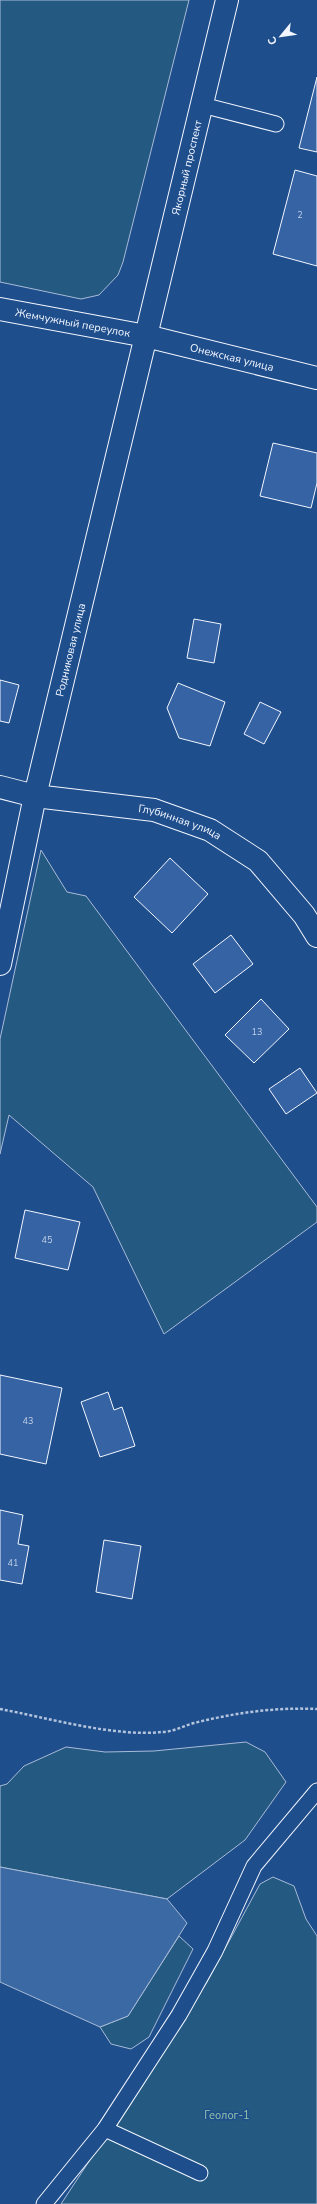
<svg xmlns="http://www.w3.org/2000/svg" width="317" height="2204" font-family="'Nunito Sans',sans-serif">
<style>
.green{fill:#245a82;stroke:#a8bbd7}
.water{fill:#3b69a3;stroke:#a8bbd7}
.building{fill:#3563a3;stroke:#f2f6ff}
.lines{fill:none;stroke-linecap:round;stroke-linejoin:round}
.service-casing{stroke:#f2f6ff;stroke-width:17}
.minor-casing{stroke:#f2f6ff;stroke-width:24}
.path{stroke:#b3c4dc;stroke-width:2.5;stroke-dasharray:3 2;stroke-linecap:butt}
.service{stroke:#1f4e8c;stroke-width:15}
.minor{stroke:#1f4e8c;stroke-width:22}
.labels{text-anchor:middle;stroke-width:3;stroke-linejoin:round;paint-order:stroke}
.number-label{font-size:9px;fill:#c3d1e8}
.street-label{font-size:11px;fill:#f2f6ff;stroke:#1f4e8c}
.park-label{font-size:11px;fill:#97c8a6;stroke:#1f4e8c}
</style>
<rect width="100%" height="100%" fill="#1f4e8c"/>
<g class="green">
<polygon points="0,0 189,0 123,262 118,275 99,295 81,299 0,282"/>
<polygon points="41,850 67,892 86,896 317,1207 317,1222 164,1334 93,1187 9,1115 0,1154 0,1039"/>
<polygon points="246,1742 265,1752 286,1782 245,1840 167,1899 0,1867 0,1786 7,1784 24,1766 66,1747 105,1752 154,1751"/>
<polygon points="273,1877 294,1886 306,1919 317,1936 317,2204 61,2204 207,1982 260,1884"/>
<polygon points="179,1936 193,1949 149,2037 131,2049 111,2044 100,2027 128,2016"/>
</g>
<polygon class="water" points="0,1867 167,1899 187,1923 128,2016 100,2027 0,1982"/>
<g class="building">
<polygon points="317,77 317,152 299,148"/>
<polygon points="295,170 317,176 317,266 273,254"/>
<polygon points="273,443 317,453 317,483 311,508 260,496"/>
<polygon points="194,619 221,624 214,663 187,658"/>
<polygon points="0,680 19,685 9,723 0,721"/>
<polygon points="178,683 225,702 210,746 179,738 167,708"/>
<polygon points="260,702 281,712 264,744 244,734"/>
<polygon points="170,858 208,894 172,933 134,897"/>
<polygon points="231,935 253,964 215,993 193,964"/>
<polygon points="261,999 289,1029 254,1063 225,1035"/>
<polygon points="300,1068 317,1093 286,1114 269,1089"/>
<polygon points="25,1210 80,1222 68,1270 15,1258"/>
<polygon points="0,1375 62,1388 46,1464 0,1454"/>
<polygon points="108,1392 114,1410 122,1407 135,1446 100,1457 81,1402"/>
<polygon points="0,1510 23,1515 18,1544 29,1546 22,1584 0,1580"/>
<polygon points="104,1540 141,1546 132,1599 96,1592"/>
</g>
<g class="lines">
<defs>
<g id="service">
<polyline points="202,105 276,124"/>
<polyline points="105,2129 200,2173"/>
<polyline points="44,2204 105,2129 179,2015 215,1951 254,1866 317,1791"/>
</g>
<g id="minor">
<path id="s1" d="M0 309 146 336 317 378"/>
<path id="s2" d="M0 787 35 796 154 810 210 830 258 861 304 915 317 936"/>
<path id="s3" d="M0 964 35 796 227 0"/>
</g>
</defs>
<use href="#service" class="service-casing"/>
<use href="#minor" class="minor-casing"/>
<path class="path" d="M0 1709C49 1718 113 1737 162 1732 173 1732 183 1726 194 1723 234 1713 275 1707 317 1709"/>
<use href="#service" class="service"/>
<use href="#minor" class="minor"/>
</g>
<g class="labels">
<g class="number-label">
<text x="300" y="218">2</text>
<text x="257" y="1035">13</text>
<text x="47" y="1243">45</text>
<text x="28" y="1424">43</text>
<text x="13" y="1566">41</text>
</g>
<g class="street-label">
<text dy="4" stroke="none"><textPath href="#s3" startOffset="818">Якорный проспект</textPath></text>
<text dy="4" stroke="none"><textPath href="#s1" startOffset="74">Жемчужный переулок</textPath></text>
<text dy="4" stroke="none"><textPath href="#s1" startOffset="237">Онежская улица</textPath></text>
<text dy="4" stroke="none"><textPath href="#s3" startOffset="322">Родниковая улица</textPath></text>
<text dy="4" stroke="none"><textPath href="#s2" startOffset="184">Глубинная улица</textPath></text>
</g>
<g class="park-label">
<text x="227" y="2119">Геолог-1</text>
</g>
</g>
<g transform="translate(281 36) rotate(241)" stroke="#1f4e8c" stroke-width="3" paint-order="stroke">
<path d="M0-3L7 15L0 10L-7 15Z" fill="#f2f6ff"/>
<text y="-6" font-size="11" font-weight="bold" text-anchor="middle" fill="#f2f6ff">С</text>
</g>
</svg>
